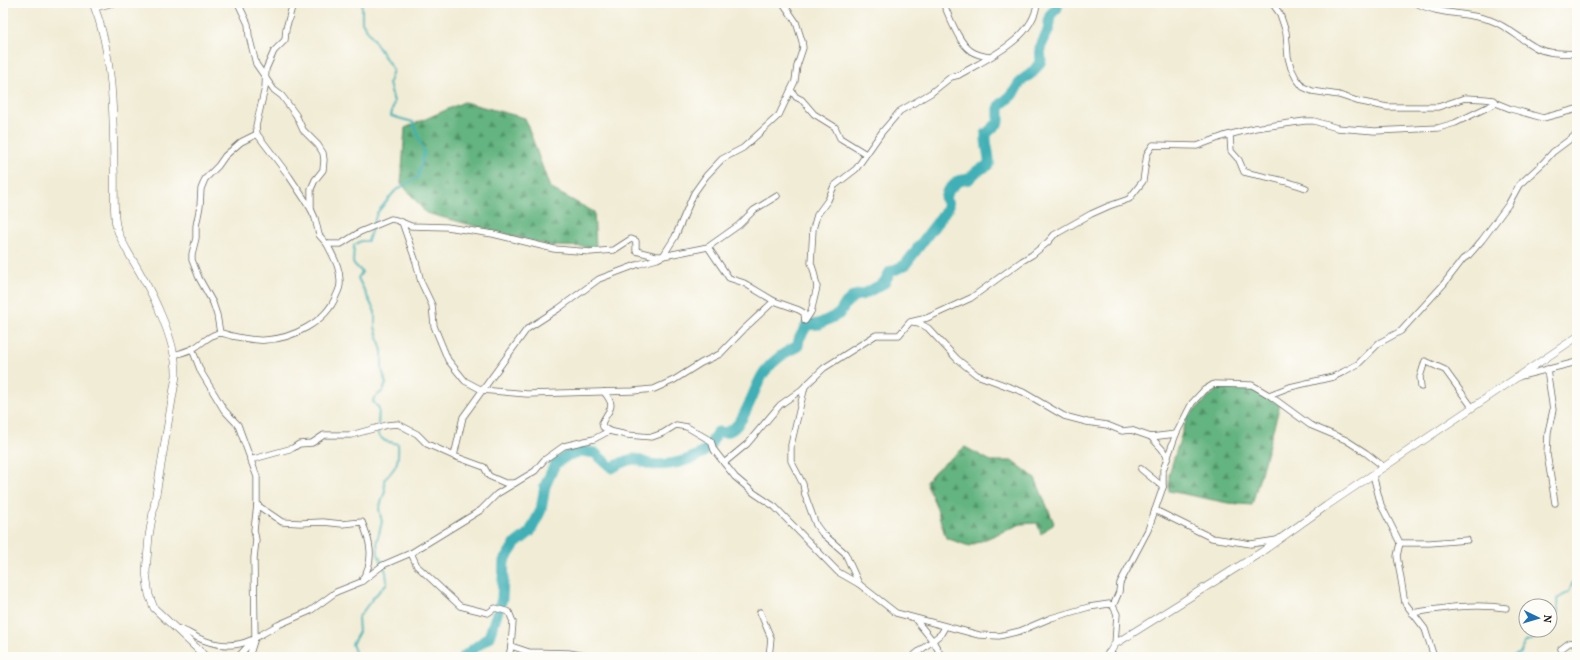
<svg xmlns="http://www.w3.org/2000/svg" width="1580" height="660" font-family="Vollkorn,serif">
<style>
.forest{fill:url(#forest-firs);stroke:#40684e}
.lines{fill:none;stroke-linecap:round;stroke-linejoin:round}
.stream{stroke:#40b0b6;stroke-width:2}
.river{stroke:#40b0b6;stroke-width:11}
.minor-casing{stroke:#67655d;stroke-width:7}
.tertiary-casing{stroke:#67655d;stroke-width:8}
.minor{stroke:#fff;stroke-width:5.5}
.tertiary{stroke:#fff;stroke-width:7}
</style>
<defs>
<pattern id="forest-firs" width="22" height="20" patternUnits="userSpaceOnUse"><rect width="22" height="20" fill="#63b480"/><path d="M5 1l3.5 6h-7zM16 11l3.5 6h-7z" fill="#519268"/></pattern>
</defs>
<rect width="100%" height="100%" fill="#fdfcf7"/>
<filter id="ink" filterUnits="userSpaceOnUse"><feTurbulence type="fractalNoise" baseFrequency=".025" numOctaves="2"/><feDisplacementMap in="SourceGraphic" scale="8" xChannelSelector="R" yChannelSelector="G"/><feConvolveMatrix kernelMatrix="1 2 1 2 8 2 1 2 1" color-interpolation-filters="sRGB"/></filter>
<filter id="wash" filterUnits="userSpaceOnUse"><feTurbulence type="fractalNoise" baseFrequency=".012" numOctaves="4" result="noise"/><feDisplacementMap in="SourceGraphic" scale="16" xChannelSelector="R" yChannelSelector="G"/><feGaussianBlur stdDeviation="0.9" result="paint"/><feColorMatrix in="noise" values="0 0 0 0 0 0 0 0 0 0 0 0 0 0 0 0 0 1.4 0 .05"/><feComposite in="paint" operator="in"/></filter>
<g filter="url(#wash)">
<rect width="100%" height="100%" fill="#f1ecd5"/>
<g class="forest">
<polygon points="464,102 525,118 550,188 594,212 596,247 551,246 426,213 401,183 405,128"/>
<polygon points="1250,388 1280,405 1252,505 1228,503 1169,491 1169,474 1187,417 1218,389"/>
<polygon points="965,447 991,461 1013,461 1035,478 1054,523 1041,534 1037,523 1021,524 969,546 946,538 936,506 926,482 935,471"/>
</g>
<g class="lines">
<g class="stream">
<polyline points="362,3 362,22 393,70 389,83 394,102 391,116 413,122 424,152 418,177 395,191 377,213 368,241 361,241 354,245 353,263 362,272 358,278 375,312 375,327 382,351 382,369 386,384 383,391 374,398 373,402 379,408 378,425"/>
<polyline points="1550,620 1558,613 1557,599 1569,592 1573,582 1577,578"/>
<path d="M357 657 352 644 359 632 358 618 373 598 387 583 386 572 378 554 377 541 382 522 379 509 385 491 384 480C397 467 399 463 398 444L385 441 378 435V430"/>
<polyline points="1512,657 1521,653 1524,643 1538,637 1542,630"/>
</g>
<path class="river" d="M463 657 489 637 502 599 504 561 515 544 530 532 541 510 545 486 555 464 567 456 581 451 595 453 612 468C619 464 627 459 635 459 640 460 645 463 650 464 667 467 696 460 708 448 710 446 714 436 718 432 720 432 724 433 727 432 746 427 754 383 766 370 774 360 787 351 798 346L799 339 807 325 819 324 839 314 846 303 854 296 864 294 884 283 890 272 905 265 948 208V204L945 199 947 192 958 181 969 179 977 171 989 165C990 155 985 145 986 134L999 122V106L1012 95 1021 81 1033 72 1041 61 1040 48 1048 31 1050 15 1057 8 1058 3"/>
</g>
</g>
<g filter="url(#ink)">
<g class="lines">
<defs>
<g id="minor">
<polyline points="238,3 248,24 249,36 256,64 274,90 282,96 296,115 303,130 318,145 323,153 324,160 323,170 315,180 311,189 311,209"/>
<polyline points="293,3 286,29 285,40 274,51 266,69 265,88 256,126 257,134 289,176 311,209 315,218 319,235 327,244 341,244 360,232 391,219 396,220 411,226 447,227 493,234 554,249 590,252 614,250 631,239 636,241 636,251 656,256 663,256 708,247 739,225 754,210 777,196"/>
<path d="M943 3C950 17 958 42 971 51 977 55 983 56 989 57"/>
<polyline points="1272,3 1280,14 1286,32 1288,57 1291,68 1296,78 1303,87 1312,91 1339,95 1357,101 1387,107 1438,107 1465,98 1485,99 1493,100 1496,103 1511,109 1543,118 1577,109"/>
<path d="M1416 3C1439 15 1466 12 1490 20 1507 26 1520 39 1535 47 1546 54 1564 53 1577 54"/>
<polyline points="95,8 113,3"/>
<polyline points="791,90 796,97 802,100 814,114 835,127 840,138 866,154"/>
<path d="M1230 136 1231 151 1239 160 1244 172C1265 177 1286 180 1306 188"/>
<polyline points="402,222 416,262 421,282 432,305 434,326 448,360 465,381 482,390 527,394 633,391 654,389 674,380 701,363 720,354 745,328 774,301"/>
<path d="M708 247 729 278 744 283 774 301 799 310 804 313 805 321 811 312 817 287 814 272 811 263 813 229 817 215 828 200 834 186 856 169 882 132 900 111 931 93 951 77 959 75C986 59 1034 39 1037 3"/>
<polyline points="913,322 919,323 928,328 957,359 977,375 1023,392 1064,416 1087,422 1107,425 1122,431 1131,430 1151,437 1162,449 1168,458"/>
<polyline points="220,333 217,315 213,303 199,278 192,260 192,254 196,238 196,226 200,206 201,189 205,179 218,166 225,156 241,142 257,134"/>
<polyline points="192,349 201,372 224,410 238,425 257,477 257,505 254,530 256,540 254,558 255,638 249,657"/>
<path d="M174 355C181 353 188 351 194 348 201 344 212 333 220 333 224 333 228 335 232 336 242 338 255 341 265 340 292 339 326 322 336 296 338 292 340 288 340 284 341 269 334 258 327 244"/>
<polyline points="1547,369 1553,410 1548,432 1547,454 1555,503"/>
<polyline points="1521,376 1577,362"/>
<polyline points="805,386 791,445 791,461 803,484 805,495 816,525 822,533 845,553 859,584 896,613 979,635 999,636 1020,631 1051,618 1089,607 1109,604 1113,606 1117,614 1115,644"/>
<polyline points="1421,387 1420,377 1425,361 1445,370 1472,407"/>
<path d="M604 392C617 408 609 408 602 423L603 427 609 431"/>
<polyline points="1269,395 1290,387 1333,377 1343,372 1358,364 1379,343 1401,331 1443,285 1463,259 1469,255 1482,240 1508,205 1519,185 1543,163 1553,152 1577,134"/>
<polyline points="1151,437 1176,434"/>
<polyline points="250,460 293,448 299,444 312,443 324,435 351,435 387,425 398,424 417,434 427,444 454,456"/>
<polyline points="724,463 747,444 780,405 801,390 824,368 876,335 899,335 910,322 927,318 971,298 1022,261 1032,255 1048,242 1054,235 1091,214 1109,206 1129,199 1143,181 1147,154 1153,145 1197,146 1224,136 1255,128 1305,121 1314,121 1337,128 1375,131 1438,128 1455,123 1496,103"/>
<polyline points="1141,469 1163,487"/>
<polyline points="1373,475 1381,505 1400,543 1397,556 1405,603 1425,629 1434,657"/>
<polyline points="515,483 505,483 489,476 484,467 454,456 463,417 527,329 558,309 599,279 639,264 657,259 663,256 675,237 694,193 706,176 722,159 743,148 779,115 795,81 797,66 803,48 802,41 796,22 783,3"/>
<path d="M257 505 282 522 300 523 323 522 342 524 362 522C370 540 375 560 363 578"/>
<polyline points="1155,510 1212,538 1251,544 1277,540"/>
<polyline points="1400,543 1430,543 1467,540"/>
<polyline points="411,553 417,566 460,606 488,613 495,608 509,612 513,622 511,646 529,652 569,653 592,657"/>
<polyline points="1113,606 1119,592 1120,583 1148,530 1163,487 1163,470 1176,434 1192,403 1204,390 1214,384 1252,385 1269,395 1310,425 1346,440 1366,453 1384,467"/>
<polyline points="760,612 771,638 769,657"/>
<path d="M1412 613C1443 608 1474 603 1506 608"/>
<polyline points="915,619 933,641 942,657"/>
<path d="M175 628C187 630 192 636 203 640 219 646 236 647 251 640"/>
<polyline points="1561,649 1569,643 1577,642"/>
<polyline points="1108,653 1116,657"/>
<polyline points="238,657 255,638 278,625 310,611 336,592 361,582 383,565 411,553 481,510 497,494 535,471 544,460 564,446 594,439 609,431 627,435 652,437 663,433 676,425 687,427 711,441 714,450 735,477 754,493 775,507 838,572 859,584"/>
<polyline points="509,657 511,646"/>
<polyline points="912,657 941,634 945,627"/>
</g>
<g id="tertiary">
<path d="M93 3C114 56 113 112 114 167 115 183 113 211 116 225 120 242 131 256 139 271 155 298 177 344 176 376L149 536 146 572 148 588 149 595 154 608 206 657"/>
<polyline points="1107,657 1115,644 1260,553 1326,506 1577,337"/>
</g>
</defs>
<use href="#minor" class="minor-casing"/>
<use href="#tertiary" class="tertiary-casing"/>
<use href="#minor" class="minor"/>
<use href="#tertiary" class="tertiary"/>
</g>
</g>
<rect width="1580" height="660" fill="none" stroke="#fdfcf7" stroke-width="16"/>
<g transform="translate(1538 618) rotate(95)"><circle r="19" fill="#fdfcf7" stroke="#a3a29f"/>
<path d="M0-3L7 15L0 10L-7 15Z" fill="#1f6fb2"/>
<text y="-6" font-size="11" font-weight="bold" text-anchor="middle" fill="#1c1c1c">N</text>
</g>
</svg>
